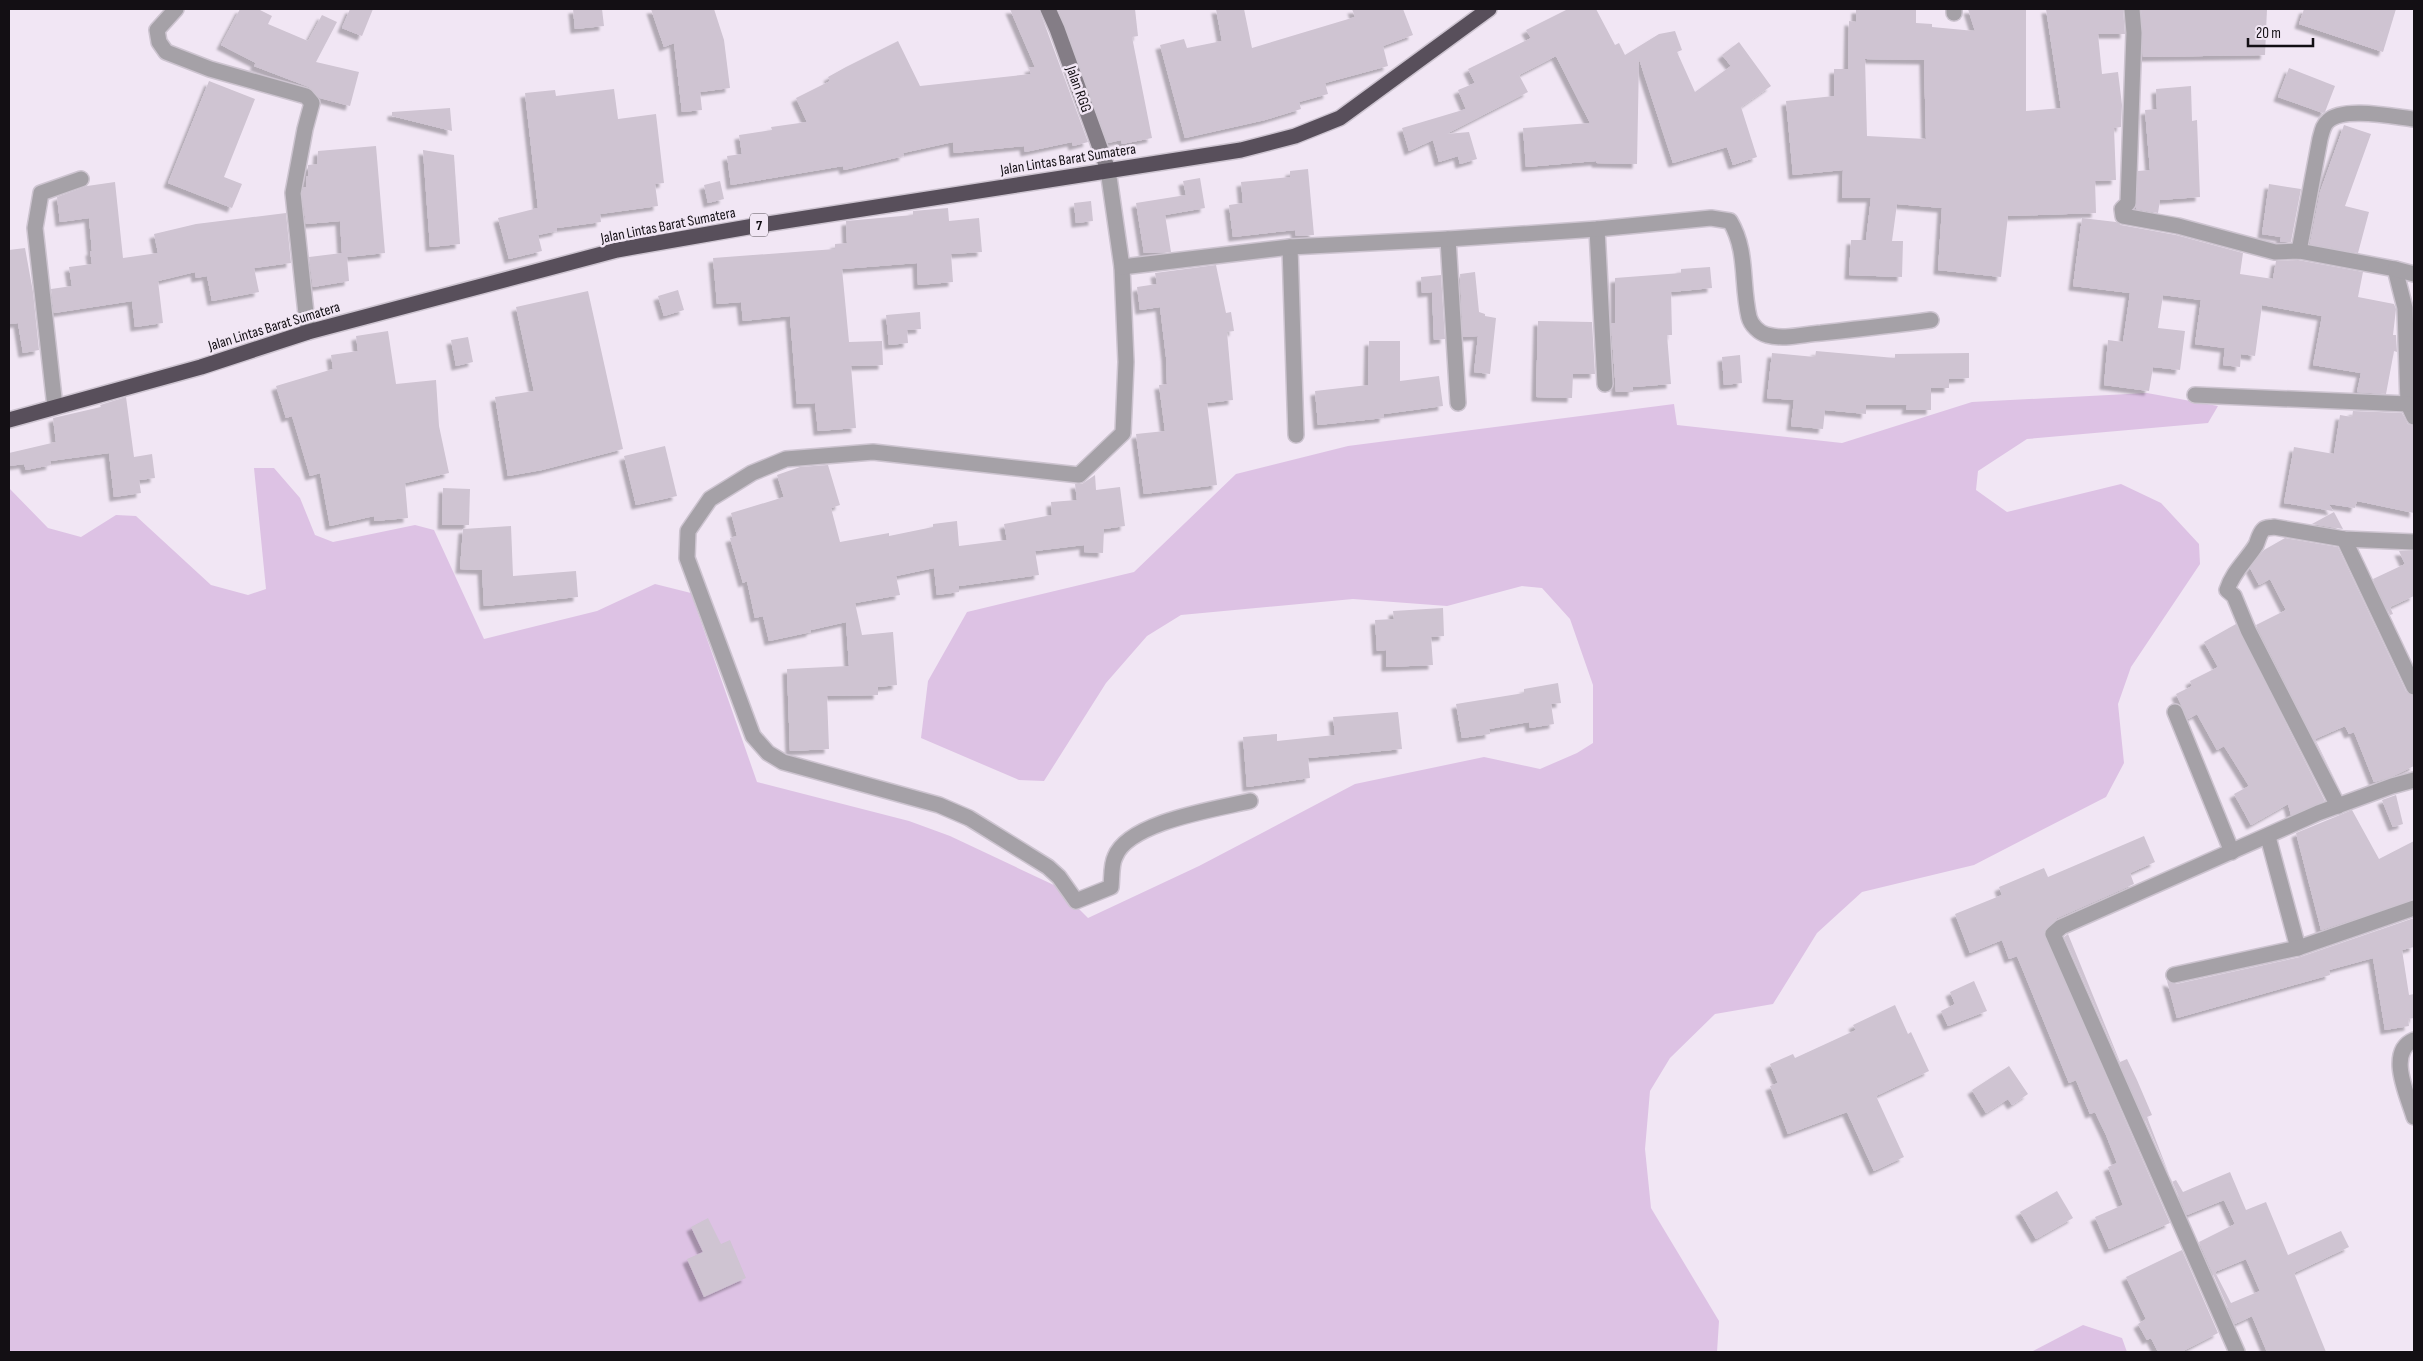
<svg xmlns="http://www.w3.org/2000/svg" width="2423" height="1361" font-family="'Sofia Sans Condensed',sans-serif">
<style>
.green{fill:#ddc2e4}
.building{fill:#cfc4d2;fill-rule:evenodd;filter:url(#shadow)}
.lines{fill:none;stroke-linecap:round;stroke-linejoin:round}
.street-casing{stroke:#cdc4d0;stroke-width:18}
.secondary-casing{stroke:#cdc4d0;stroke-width:18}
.highway-casing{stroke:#cdc4d0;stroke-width:18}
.street{stroke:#a5a1a7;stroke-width:15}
.secondary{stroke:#847d86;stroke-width:15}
.highway{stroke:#584f5b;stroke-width:15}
.labels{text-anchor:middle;stroke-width:5;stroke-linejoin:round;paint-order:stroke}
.shield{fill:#f1e6f4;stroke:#565057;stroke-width:1}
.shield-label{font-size:14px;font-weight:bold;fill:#130f14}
.street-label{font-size:15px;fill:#130f14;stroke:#f1e6f4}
</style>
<defs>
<filter id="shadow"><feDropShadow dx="-4.5" dy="4.5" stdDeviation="1" flood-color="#0004"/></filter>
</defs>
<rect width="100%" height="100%" fill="#f1e6f4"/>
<g class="green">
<polygon points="2147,393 2218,406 2208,423 2027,439 1978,471 1976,490 2007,512 2121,484 2161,503 2199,544 2200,564 2131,667 2118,704 2124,763 2106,797 1974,865 1862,892 1817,933 1773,1004 1715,1014 1670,1058 1650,1091 1645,1149 1651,1208 1719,1321 1717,1352 9,1352 9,488 48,528 81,537 116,515 136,516 211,585 248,595 266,589 254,468 274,468 300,498 315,535 333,542 415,525 434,530 484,639 597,611 655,584 691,593 757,782 909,821 950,836 1056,886 1088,918 1199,866 1355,784 1484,757 1540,769 1577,753 1593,743 1593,685 1570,619 1542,588 1522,586 1447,606 1353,599 1181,615 1147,636 1106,683 1044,781 1019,780 921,738 928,681 967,612 1134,572 1236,474 1348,446 1674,404 1677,425 1842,443 1972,402"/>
<polygon points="2083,1325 2122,1338 2127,1352 2031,1352"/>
</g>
<g class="building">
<polygon points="240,9 258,9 272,16 268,24 308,41 322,15 337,22 316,62 359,72 350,106 320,98 309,87 254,66 256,63 221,45"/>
<polygon points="350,9 373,9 362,36 342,28"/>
<polygon points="573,9 602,9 604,26 575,29"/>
<polygon points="651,9 714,9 724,40 730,88 700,92 702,110 682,112 674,43 664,47"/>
<polygon points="1010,9 1039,9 1088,142 1073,146 1072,142 1025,152 1024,146 954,153 953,142 903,153 904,156 844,170 843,166 731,185 727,156 742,154 739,135 772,130 771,127 807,122 796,98 830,81 828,77 846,67 898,41 920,86 1031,74 1029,68 1035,67"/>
<polygon points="1058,9 1135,9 1138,36 1132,37 1152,138 1122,144 1121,140 1108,143"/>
<polygon points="1216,9 1244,9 1252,48 1355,17 1352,9 1403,9 1413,35 1383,46 1388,66 1325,83 1328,94 1299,102 1301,109 1265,120 1185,138 1160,45 1184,39 1187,48 1222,41"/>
<polygon points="1568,9 1596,9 1615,45 1619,43 1625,55 1659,34 1675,31 1682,50 1677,52 1695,92 1731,66 1722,55 1739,42 1771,86 1741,107 1757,157 1733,165 1727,147 1673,163 1639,59 1637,164 1596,163 1596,161 1526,167 1523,128 1590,123 1556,56 1519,75 1528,92 1446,134 1469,132 1477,159 1460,164 1458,156 1439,162 1433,140 1409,151 1402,128 1466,109 1458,90 1475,83 1468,69 1531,38 1526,30"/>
<path d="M1856 9H1916V23L1932 24V27L1975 31 1968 9H2026V111L2061 108 2046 9H2123L2125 34H2098L2102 74 2118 72 2122 105 2121 127 2114 128 2116 180 2095 181 2096 213 2008 216 2001 277 1938 270 1942 208 1897 204 1892 241H1903L1902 277 1849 275 1851 240H1866L1871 198H1842L1843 170 1793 175 1786 101 1834 96V69H1848L1849 21 1856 22ZM1865 59 1924 60 1926 139 1867 136Z"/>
<polygon points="2141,9 2267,9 2265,55 2143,57"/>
<polygon points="2304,9 2396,9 2383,52 2299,24"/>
<polygon points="2289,68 2335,86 2325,112 2323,113 2278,97"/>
<polygon points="209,81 255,99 224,177 242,184 232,208 168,183"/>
<polygon points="2191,86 2192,121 2197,120 2200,197 2160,200 2158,213 2136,209 2138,171 2150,170 2145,110 2157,109 2156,89"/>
<polygon points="614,89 618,119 656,114 664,183 655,184 658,206 600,214 601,222 557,228 557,231 538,235 542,251 509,259 498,218 538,208 525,93 555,90 556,96"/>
<polygon points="450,108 452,131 392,116 392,112"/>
<polygon points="2344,125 2371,134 2345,206 2369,212 2358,253 2310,244 2320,192"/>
<polygon points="376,146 385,253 347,257 349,281 313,287 309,257 342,253 340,221 306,224 302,193 304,187 306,187 306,177 308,176 308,165 317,164 318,151"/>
<polygon points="423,150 454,155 460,244 430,247"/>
<polygon points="1308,169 1314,235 1296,236 1295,230 1233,237 1229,205 1243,203 1241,182 1290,177 1290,171"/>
<polygon points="1200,178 1205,208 1165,215 1171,252 1144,253 1136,203 1186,195 1183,181"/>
<polygon points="720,181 724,199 708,203 704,185"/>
<polygon points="115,182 123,258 158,253 154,234 196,224 286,213 291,263 254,268 259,292 212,301 207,276 196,278 195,272 158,281 163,323 135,327 132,301 54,313 51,289 72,286 69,267 92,264 90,251 92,251 89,218 60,222 57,197 87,186"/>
<polygon points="2269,184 2301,189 2291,242 2280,242 2281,237 2262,234"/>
<polygon points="1091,201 1093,221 1076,223 1074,203"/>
<polygon points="948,208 949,221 979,218 982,252 951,254 953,282 918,285 917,263 842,269 849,342 882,341 883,365 851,366 856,428 818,431 815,403 797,404 790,316 743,321 741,302 717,304 713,258 835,249 835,244 847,243 846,221 913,215 913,211"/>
<polygon points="2082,218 2116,222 2121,225 2176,235 2243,253 2240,274 2273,279 2276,261 2298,260 2363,272 2358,297 2394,304 2396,309 2393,335 2396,335 2397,352 2394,351 2386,394 2357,392 2361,373 2313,365 2322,316 2262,305 2255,356 2241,354 2240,367 2223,365 2225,348 2195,344 2201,300 2163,295 2158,328 2185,331 2180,370 2153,367 2149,391 2104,385 2108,340 2123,342 2130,293 2073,286"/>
<polygon points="25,248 33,292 39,350 23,353 18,323 9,324 9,250"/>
<polygon points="1216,265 1226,313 1231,312 1234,331 1227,332 1233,400 1207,403 1217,485 1144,494 1136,434 1165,431 1159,385 1167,384 1166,357 1160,307 1140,310 1137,287 1157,284 1155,273"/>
<polygon points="1710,267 1712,288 1671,292 1672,335 1667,335 1671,384 1633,387 1633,392 1616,392 1611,323 1615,323 1615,278 1681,273 1681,269"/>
<polygon points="1475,272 1479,312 1485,314 1485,316 1496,318 1490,374 1474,372 1478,336 1463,337 1460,274"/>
<polygon points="1441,275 1445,339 1434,340 1432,292 1422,293 1421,277"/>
<polygon points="678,290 684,310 664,316 658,296"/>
<polygon points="588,291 623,449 542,470 508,476 495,397 534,391 516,307"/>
<polygon points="920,312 921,329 907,330 908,343 889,345 886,315"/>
<polygon points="1538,321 1592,322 1595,374 1573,374 1572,398 1536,397"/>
<polygon points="388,331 396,384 436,380 439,426 449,473 405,483 408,518 374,521 374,516 330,526 320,473 310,476 292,416 286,418 276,386 333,369 331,355 358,351 356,336"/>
<polygon points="468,337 473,362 456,366 451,340"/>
<polygon points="1369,341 1400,341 1400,381 1439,376 1443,406 1384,414 1384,418 1318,425 1315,391 1368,385"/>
<polygon points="1816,351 1895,358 1895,354 1969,353 1969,378 1949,379 1949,388 1931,388 1931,410 1906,410 1907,405 1866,405 1866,414 1825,410 1823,429 1791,426 1794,400 1767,398 1772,353 1815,357"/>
<polygon points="1740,355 1742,383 1724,385 1722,357"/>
<polygon points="126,397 134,457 152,454 155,478 139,480 141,493 114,497 109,453 50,461 51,465 26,470 24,464 9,466 9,453 56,442 53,418 101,407 100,405"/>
<polygon points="2353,411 2402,413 2408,424 2414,426 2414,513 2357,501 2355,508 2329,504 2333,511 2284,503 2294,447 2334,454 2340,415 2352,417"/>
<polygon points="665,446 677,496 636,505 624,456"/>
<polygon points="828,465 840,505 831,508 840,542 889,533 889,536 933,527 933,524 957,521 959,546 1007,540 1004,524 1052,515 1051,502 1077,500 1075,484 1082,484 1095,475 1096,490 1120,487 1125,526 1104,529 1103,553 1084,552 1084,545 1035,551 1039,575 959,586 959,592 937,595 934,568 896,576 900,595 855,603 862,635 893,632 897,685 878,687 878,695 827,696 829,749 790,751 787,669 849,666 846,622 811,630 811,632 769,641 763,616 755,618 747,581 743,583 730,538 737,536 731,513 784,497 777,475 800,467"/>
<polygon points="443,488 470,489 469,525 442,525"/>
<polygon points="2334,512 2343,529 2312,524"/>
<polygon points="511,526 513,576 576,571 578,597 484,606 482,570 460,569 463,529"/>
<polygon points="2285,538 2338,547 2406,691 2414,696 2414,766 2391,777 2374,782 2354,732 2349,734 2345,726 2315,739 2342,794 2256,625 2286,610 2270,579 2259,585 2250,568 2264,550"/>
<polygon points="2399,551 2414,551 2414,596 2390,607 2393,614 2390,615 2373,579 2405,564"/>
<polygon points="1443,608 1444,636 1431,637 1433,665 1386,667 1386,650 1377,651 1375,620 1394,619 1393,611"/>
<polygon points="2236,624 2325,801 2291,815 2288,804 2251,825 2234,794 2249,786 2224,746 2217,750 2197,714 2188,719 2176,694 2192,686 2190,681 2218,667 2204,642"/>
<polygon points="1558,683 1561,703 1551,704 1554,724 1530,728 1529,722 1489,729 1490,734 1462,738 1456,704 1524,693 1524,689"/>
<polygon points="1398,712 1402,749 1308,758 1310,778 1247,787 1243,737 1277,734 1277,741 1335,735 1333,717"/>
<polygon points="2396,795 2403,824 2393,827 2382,800"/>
<polygon points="2352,810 2379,859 2414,841 2414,899 2321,930 2296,833"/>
<polygon points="2144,836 2155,862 2130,873 2134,884 2057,918 2044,933 2170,1223 2109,1249 2095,1217 2123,1205 2108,1167 2117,1163 2106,1135 2095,1112 2090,1114 2076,1080 2069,1083 2017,956 2009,959 2002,940 1970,953 1955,914 2002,895 1999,887 2044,868 2048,877"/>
<polygon points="2414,918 2414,947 2402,950 2409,995 2414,994 2414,1018 2408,1019 2409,1026 2385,1030 2373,958 2329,970 2330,975 2177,1018 2167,981 2176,984 2300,957"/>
<path d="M2068 934 2120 1062 2127 1059 2137 1080 2152 1115 2147 1117 2172 1182 2176 1180 2183 1192 2230 1172 2246 1210 2266 1202 2288 1255 2341 1231 2349 1247 2294 1273 2326 1352H2267L2252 1316 2235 1324 2199 1242 2235 1224 2224 1200 2187 1215 2064 937ZM2246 1259 2260 1291 2231 1303 2215 1272Z"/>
<polygon points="1974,981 1987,1011 1948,1026 1941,1011 1955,1004 1950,992"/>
<polygon points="1895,1005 1908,1034 1911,1032 1929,1071 1876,1096 1904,1157 1874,1171 1847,1112 1788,1134 1770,1086 1778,1083 1770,1064 1793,1054 1795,1058 1856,1030 1853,1025"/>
<polygon points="2009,1066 2028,1094 2012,1105 2008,1099 1986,1113 1972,1090"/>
<polygon points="2057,1191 2073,1218 2036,1239 2020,1212"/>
<polygon points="708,1218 721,1244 730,1240 746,1278 704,1297 687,1259 703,1252 691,1227"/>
<polygon points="2182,1250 2218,1333 2181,1352 2158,1352 2151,1338 2147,1340 2138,1324 2146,1319 2126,1277"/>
</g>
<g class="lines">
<defs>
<g id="street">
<polyline points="176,9 157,30 159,42 166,52 210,69 306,96 312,103 305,129 293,193 308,332"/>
<polyline points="1954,9 1954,13"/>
<polyline points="2132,9 2134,33 2128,203 2122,209 2123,216 2178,226 2275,252 2299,251 2395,269 2405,308 2408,404 2414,417"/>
<path d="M1108 170 1122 267 1126 362 1123 433 1079 475 873 452 786 459 752 473 710 499 688 531 687 558 753 736 768 753 783 762 939 805 969 818 1048 867 1059 877 1076 901 1111 887C1112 878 1111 865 1115 857 1128 822 1216 809 1250 801"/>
<polyline points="1597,229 1605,384"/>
<polyline points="1448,239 1458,403"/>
<polyline points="1290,247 1296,435"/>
<path d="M2299 251 2320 139C2322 132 2323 125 2328 121 2343 106 2395 117 2414 119"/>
<path d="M1122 267 1290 247 1448 239 1597 229 1711 218 1730 221C1748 251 1741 283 1749 317 1751 325 1759 333 1767 335 1784 340 1804 334 1821 333 1858 329 1894 325 1931 320"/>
<polyline points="2395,269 2414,274"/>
<polyline points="2195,395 2408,404"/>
<polyline points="55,407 35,228 41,193 81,179"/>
<polyline points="2344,539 2414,687"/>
<polyline points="2175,712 2232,852"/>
<path d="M2338 806 2248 630 2234 596 2227 590C2233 571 2247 560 2256 545 2258 541 2259 534 2263 530 2266 527 2270 528 2274 527L2344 539 2414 542"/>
<polyline points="2268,837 2298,948"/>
<polyline points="2174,975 2298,948 2414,908"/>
<path d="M2414 1040C2386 1052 2408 1096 2414 1117"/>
<polyline points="2237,1352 2053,934 2061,927 2318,813 2392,786 2414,780"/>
</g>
<polyline id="secondary" points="1048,9 1057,29 1108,170"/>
<polyline id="highway" points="9,420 201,367 308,332 617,250 754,226 1241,150 1295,136 1340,118 1489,9"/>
</defs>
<use href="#street" class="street-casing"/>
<use href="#secondary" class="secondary-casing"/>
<use href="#highway" class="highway-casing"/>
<use href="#street" class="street"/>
<use href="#secondary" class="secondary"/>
<use href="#highway" class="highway"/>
</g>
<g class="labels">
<rect class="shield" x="750" y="213.5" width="18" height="23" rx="4"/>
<g class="shield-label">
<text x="759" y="230">7</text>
</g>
<g class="street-label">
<text transform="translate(1079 89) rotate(70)" y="5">Jalan RGG</text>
<text transform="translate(1068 159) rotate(-9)" y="5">Jalan Lintas Barat Sumatera</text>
<text transform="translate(668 225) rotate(-11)" y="5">Jalan Lintas Barat Sumatera</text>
<text transform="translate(274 326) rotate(-17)" y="5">Jalan Lintas Barat Sumatera</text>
</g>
</g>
<rect width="2423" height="1361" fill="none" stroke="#130f14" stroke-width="20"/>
<path d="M2248 38v8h65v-8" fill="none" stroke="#130f14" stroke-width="2.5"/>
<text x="2256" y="38" font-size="15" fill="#130f14" stroke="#f1e6f4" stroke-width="4" paint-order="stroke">20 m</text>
</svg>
